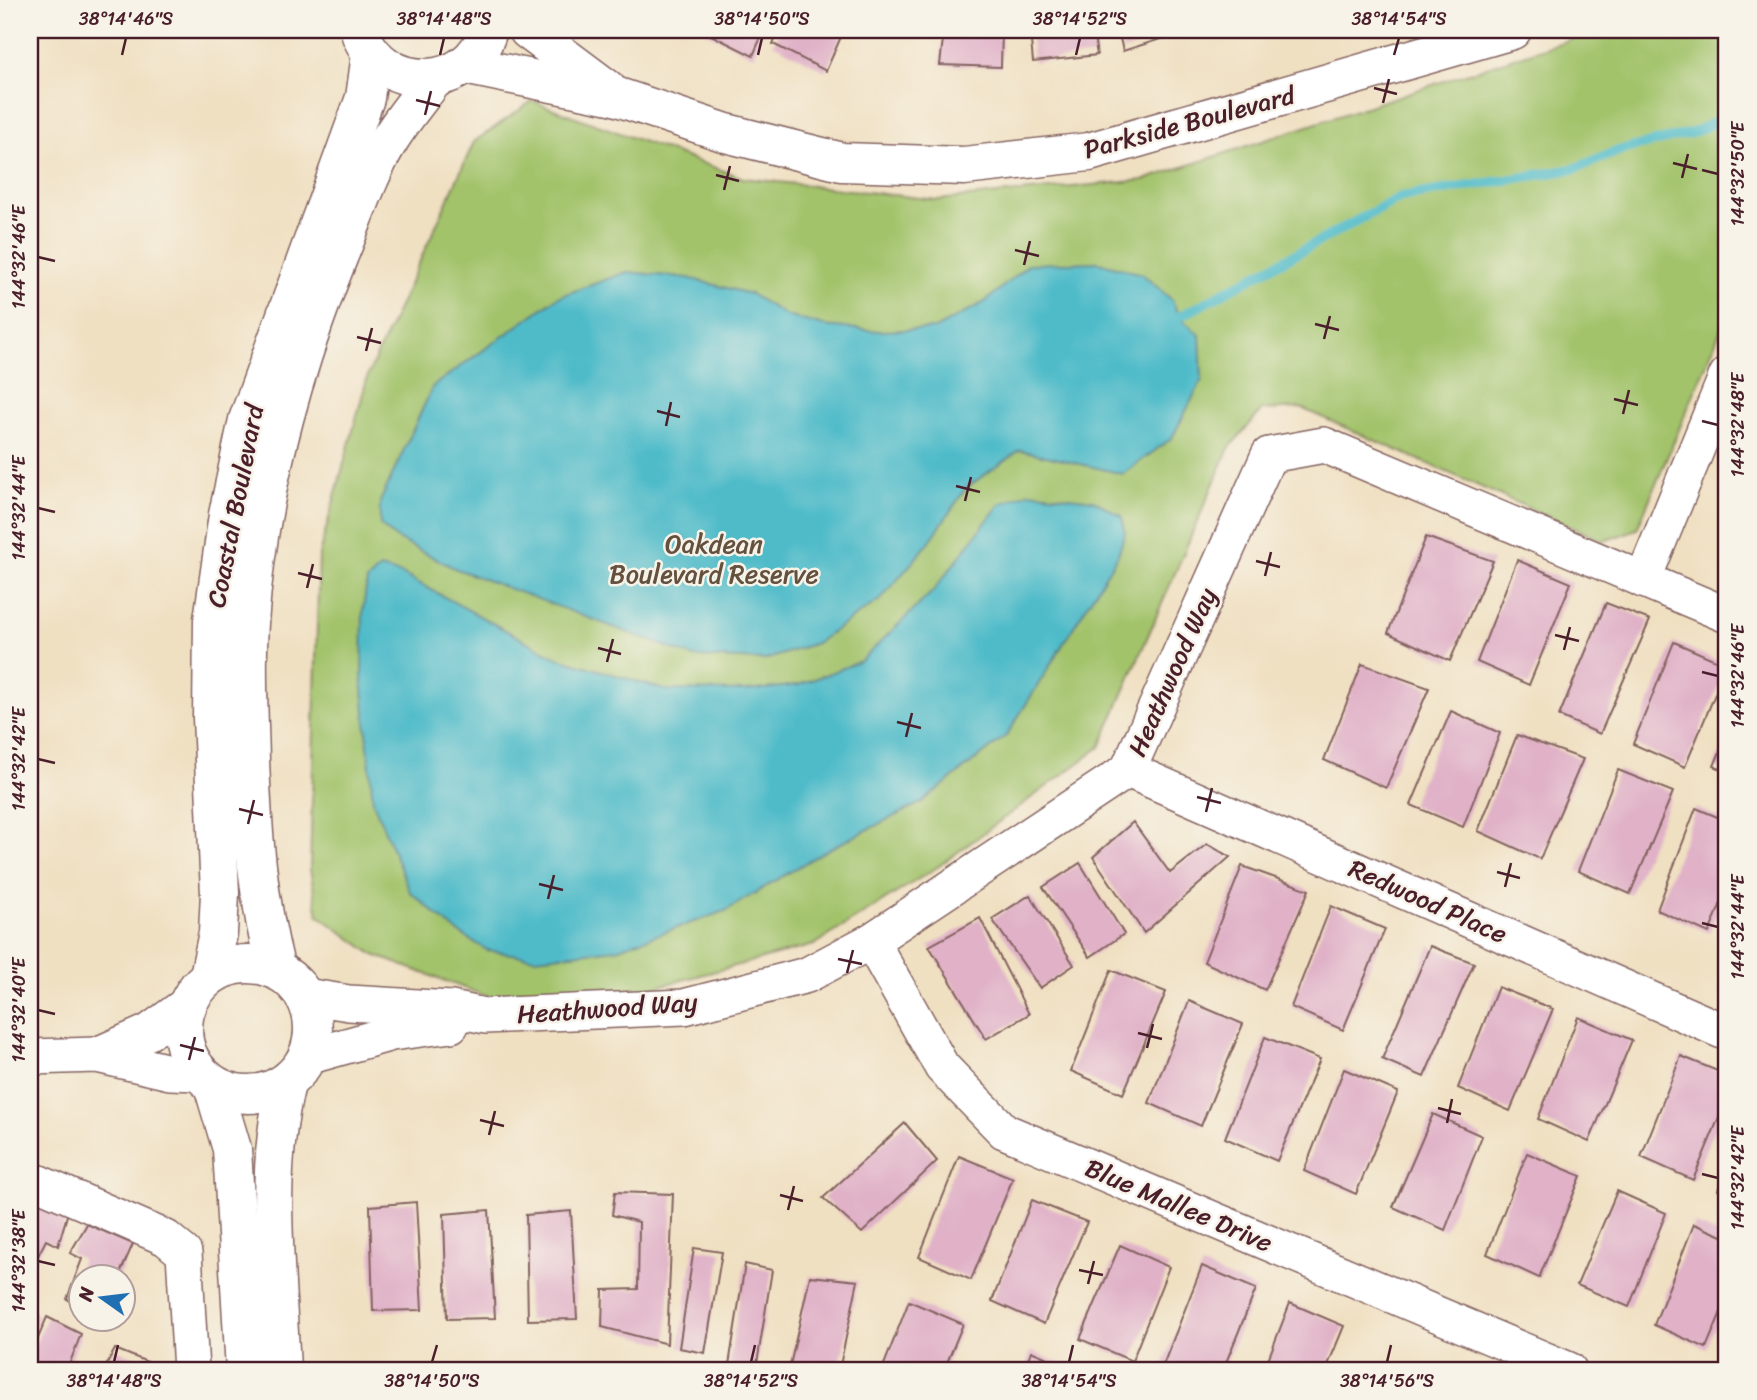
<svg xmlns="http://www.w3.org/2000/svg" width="1757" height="1400" font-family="Sriracha,sans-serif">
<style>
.green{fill:#a2c36b;stroke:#76714b;stroke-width:2}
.water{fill:#4fbbc9;stroke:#4c6d7a;stroke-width:2}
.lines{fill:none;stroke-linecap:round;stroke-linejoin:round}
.stream{stroke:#4fbbc9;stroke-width:10}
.building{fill:#e0b1c7}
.minor-casing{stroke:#846360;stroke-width:38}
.tertiary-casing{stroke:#846360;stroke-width:41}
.minor{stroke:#fff;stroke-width:35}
.tertiary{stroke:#fff;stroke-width:38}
.ticks{fill:none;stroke:#4a1f2b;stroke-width:2.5}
.labels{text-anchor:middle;stroke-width:5;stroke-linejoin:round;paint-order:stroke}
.street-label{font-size:26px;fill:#4a1f2b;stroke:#f7f3e8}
.park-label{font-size:26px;fill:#64503e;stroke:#f7f3e8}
.neatline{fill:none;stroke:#4a1f2b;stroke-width:2.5}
.ticks-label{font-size:18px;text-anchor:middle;fill:#4a1f2b}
</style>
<rect width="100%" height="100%" fill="#f7f3e8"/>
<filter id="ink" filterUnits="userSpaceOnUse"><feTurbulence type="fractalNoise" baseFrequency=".0143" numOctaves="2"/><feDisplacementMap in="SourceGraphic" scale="14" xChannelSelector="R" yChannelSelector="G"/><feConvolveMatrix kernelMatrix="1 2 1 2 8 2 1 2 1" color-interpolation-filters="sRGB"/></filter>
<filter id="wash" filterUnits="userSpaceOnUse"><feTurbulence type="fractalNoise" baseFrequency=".00686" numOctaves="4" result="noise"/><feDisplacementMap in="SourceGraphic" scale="28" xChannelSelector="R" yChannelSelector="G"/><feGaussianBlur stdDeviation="1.57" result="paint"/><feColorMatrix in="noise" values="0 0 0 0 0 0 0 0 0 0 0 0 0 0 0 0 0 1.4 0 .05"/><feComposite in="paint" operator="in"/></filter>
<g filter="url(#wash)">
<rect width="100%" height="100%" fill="#f0e0c2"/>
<polygon class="green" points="1599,30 1727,30 1727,315 1637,529 1604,541 1301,408 1262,410 1229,448 1100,747 939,866 814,945 652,988 497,1000 374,955 318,915 310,869 319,555 368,375 474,142 532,101 743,178 937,200 1144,180"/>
<g class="water">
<polygon points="1098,262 1142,274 1172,300 1179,317 1200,335 1202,380 1172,438 1123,474 1020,450 966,488 928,544 881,599 816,643 765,660 694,657 454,568 397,539 380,525 380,502 433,386 558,297 627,272 688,278 750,294 787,316 824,326 879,331 935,329 985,302 1029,264"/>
<polygon points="1030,492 1093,500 1122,516 1125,532 1118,555 1007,735 921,803 825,851 725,911 616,949 535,958 487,950 455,930 410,892 373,802 362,678 363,609 367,581 380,568 402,574 555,657 665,690 747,691 799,685 861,661 933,591 1000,504"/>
</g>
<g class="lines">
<polyline class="stream" points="1179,317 1401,197 1574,169 1621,150 1692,133 1727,116"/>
</g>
<g id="blocks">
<g class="building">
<polygon points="701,30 764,30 753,56"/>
<polygon points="780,30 844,30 826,71 773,44"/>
<polygon points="944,30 1002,30 1001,67 940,65"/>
<polygon points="1030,30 1093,30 1097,55 1033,62"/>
<polygon points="1118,30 1182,30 1183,32 1123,51"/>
<polygon points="1426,537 1493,561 1450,661 1388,633"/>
<polygon points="1517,560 1571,583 1529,685 1477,662"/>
<polygon points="1606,603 1650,620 1600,734 1559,716"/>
<polygon points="1674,642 1727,665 1685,767 1633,744"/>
<polygon points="1362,664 1429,688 1386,788 1324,760"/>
<polygon points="1451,711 1500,733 1463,827 1411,805"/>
<polygon points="1517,735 1583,759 1540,859 1478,831"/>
<polygon points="1727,735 1727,772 1714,766"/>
<polygon points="1618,770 1673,792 1630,894 1578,871"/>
<polygon points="1696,808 1727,821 1727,888 1709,933 1657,910"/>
<polygon points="1133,822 1170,873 1207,844 1230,857 1144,933 1093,857"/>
<polygon points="1080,863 1124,934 1090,957 1043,887"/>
<polygon points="1242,866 1309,890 1265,990 1204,962"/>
<polygon points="1030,895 1074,965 1040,988 992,919"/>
<polygon points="1331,906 1385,929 1343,1030 1291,1007"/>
<polygon points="980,918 1029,1014 986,1039 929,946"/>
<polygon points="1430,946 1474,963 1424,1077 1382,1059"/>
<polygon points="1111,970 1166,992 1123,1094 1071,1071"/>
<polygon points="1498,987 1553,1009 1510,1111 1458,1088"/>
<polygon points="1189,1001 1243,1024 1201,1126 1149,1103"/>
<polygon points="1578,1017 1632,1040 1589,1142 1538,1119"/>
<polygon points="1265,1037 1320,1059 1277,1161 1225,1138"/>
<polygon points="1681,1056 1727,1075 1727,1098 1693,1180 1641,1157"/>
<polygon points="1344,1069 1398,1092 1356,1194 1304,1171"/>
<polygon points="1433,1114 1482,1136 1445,1230 1393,1207"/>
<polygon points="905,1123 937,1161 862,1233 823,1198"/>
<polygon points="1527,1153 1581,1176 1539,1278 1487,1254"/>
<polygon points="959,1156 1013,1178 971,1280 919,1257"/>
<polygon points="1727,1167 1727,1194 1718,1190"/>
<polygon points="1617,1191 1666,1213 1629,1307 1577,1285"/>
<polygon points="615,1192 673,1194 667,1344 602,1327 603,1290 638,1289 639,1222 612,1215"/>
<polygon points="30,1195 68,1212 58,1246 46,1240 30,1271"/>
<polygon points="1032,1200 1087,1222 1044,1324 992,1301"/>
<polygon points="416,1202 422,1310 373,1311 370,1206"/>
<polygon points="489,1210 495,1318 447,1319 444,1214"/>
<polygon points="571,1211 577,1319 528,1320 526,1215"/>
<polygon points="87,1224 133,1244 118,1278 80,1278 80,1306 67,1299 82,1259 70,1253"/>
<polygon points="1694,1224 1727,1238 1727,1298 1706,1348 1654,1325"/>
<polygon points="1120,1245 1169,1267 1132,1361 1080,1339"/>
<polygon points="694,1248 722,1252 705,1353 679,1348"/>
<polygon points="745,1264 772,1270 756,1370 729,1365"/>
<polygon points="1202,1266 1256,1289 1223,1370 1167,1370 1162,1368"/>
<polygon points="810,1276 858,1281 839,1370 789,1370"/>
<polygon points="909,1301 963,1324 944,1370 882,1370"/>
<polygon points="1290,1303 1344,1326 1326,1370 1264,1370"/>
<polygon points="30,1312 39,1316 30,1336"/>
<polygon points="47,1317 81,1334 67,1370 30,1370 30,1357"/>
<polygon points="115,1349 150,1363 147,1370 104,1370"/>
<polygon points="1031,1351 1076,1370 1024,1370"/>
</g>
</g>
</g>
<g filter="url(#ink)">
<use href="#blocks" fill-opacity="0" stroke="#846360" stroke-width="2"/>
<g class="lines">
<defs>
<g id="minor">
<polyline points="1643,580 1727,375"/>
<polyline points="1128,770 1727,1033"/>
<polyline points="871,941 942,1067 1004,1131 1569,1370"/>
<polyline points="305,996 349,1003 452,1009 485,1016 684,1007 807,975 871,941 1128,770 1269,455 1324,445 1727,615"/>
<polyline points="97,1055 149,1032 187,1004"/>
<polyline points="30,1057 97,1055 170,1072 198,1073"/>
<polyline points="307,1057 392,1033 451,1025"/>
<polyline points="30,1179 166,1238 184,1253 191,1370"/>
</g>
<g id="tertiary">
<polyline points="528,30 607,89"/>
<path d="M361 35C385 94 470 92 488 30"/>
<polyline points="464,65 615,96 726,133 842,162 964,166 1089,152 1512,30"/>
<circle cx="248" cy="1029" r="65"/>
<path d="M276 970C257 896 253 836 250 760 249 715 246 669 249 623 258 496 292 372 339 255 355 217 368 174 390 139 403 118 419 99 434 79"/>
<polyline points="209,976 218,933 220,893 212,718 213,620 228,515 248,420 365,98 371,54"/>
<polyline points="213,1085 232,1149 245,1370"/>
<path d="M281 1370C277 1276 263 1176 286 1084"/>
</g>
</defs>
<use href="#minor" class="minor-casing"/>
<use href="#tertiary" class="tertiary-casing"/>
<use href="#minor" class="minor"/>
<use href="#tertiary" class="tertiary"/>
</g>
</g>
<path class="ticks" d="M122 55 126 38M440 55 444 38M758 55 762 38M1076 55 1080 38M1394 55 1399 38M1374 88 1397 94M416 100 440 106M1383 103 1389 79M425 115 431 91M1673 163 1697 169M1702 170 1718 174M716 175 739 181M1682 178 1688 154M724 190 730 166M1015 250 1039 256M38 257 55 261M1024 265 1030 241M1315 324 1339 330M357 337 381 343M1324 339 1330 316M366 351 372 328M1614 399 1638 405M657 411 680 417M1623 414 1629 390M1702 421 1718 425M666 426 671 402M956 486 980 492M965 501 971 477M38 508 55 512M1256 561 1280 567M298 573 322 579M1265 576 1271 552M307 588 313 564M1555 635 1579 641M598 648 621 654M1564 650 1570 627M607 662 613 639M1702 672 1718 676M897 722 921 728M906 737 912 713M38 759 55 763M1197 797 1221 803M239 809 263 815M1206 812 1212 788M248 824 254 800M1497 872 1520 878M539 884 563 890M1505 887 1511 863M548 899 554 875M1702 923 1718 927M838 959 862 964M847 973 853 950M38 1010 55 1014M1138 1033 1162 1039M180 1045 204 1051M1147 1048 1153 1024M189 1060 195 1037M1438 1108 1461 1114M480 1120 504 1126M1447 1123 1452 1099M489 1135 495 1111M1702 1174 1718 1178M780 1195 803 1201M788 1210 794 1186M38 1261 55 1265M1079 1270 1103 1275M1088 1284 1094 1261M114 1362 118 1345M432 1362 437 1345M751 1362 755 1345M1069 1362 1073 1345M1387 1362 1391 1345"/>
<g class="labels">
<g class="street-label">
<text transform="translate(1189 122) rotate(-15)" y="9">Parkside Boulevard</text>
<text transform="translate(235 506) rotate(-79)" y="9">Coastal Boulevard</text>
<text transform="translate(1172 672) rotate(-66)" y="9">Heathwood Way</text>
<text transform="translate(1428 901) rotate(24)" y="9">Redwood Place</text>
<text transform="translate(607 1008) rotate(-4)" y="9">Heathwood Way</text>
<text transform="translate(1179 1205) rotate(23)" y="9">Blue Mallee Drive</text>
</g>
<g class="park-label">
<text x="714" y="553">Oakdean<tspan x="714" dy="30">Boulevard Reserve</tspan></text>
</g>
</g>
<rect width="1757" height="1400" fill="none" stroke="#f7f3e8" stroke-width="77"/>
<g transform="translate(102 1298) rotate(284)"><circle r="33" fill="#f7f3e8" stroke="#b29e9c" stroke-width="2"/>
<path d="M0-5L12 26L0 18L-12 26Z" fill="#1f6fb2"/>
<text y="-10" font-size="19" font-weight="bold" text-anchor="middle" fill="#4a1f2b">N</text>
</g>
<rect x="38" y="38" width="1680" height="1324" class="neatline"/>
<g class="ticks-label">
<text x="126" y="25">38°14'46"S</text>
<text x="444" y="25">38°14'48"S</text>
<text x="762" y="25">38°14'50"S</text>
<text x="1080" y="25">38°14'52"S</text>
<text x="1399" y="25">38°14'54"S</text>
<text transform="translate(1738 174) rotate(-90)" y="6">144°32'50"E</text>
<text transform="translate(19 257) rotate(-90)" y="6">144°32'46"E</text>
<text transform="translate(1738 425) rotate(-90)" y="6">144°32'48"E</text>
<text transform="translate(19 508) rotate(-90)" y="6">144°32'44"E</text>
<text transform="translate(1738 676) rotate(-90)" y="6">144°32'46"E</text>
<text transform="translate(19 759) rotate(-90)" y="6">144°32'42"E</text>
<text transform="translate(1738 927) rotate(-90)" y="6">144°32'44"E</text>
<text transform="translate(19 1010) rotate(-90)" y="6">144°32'40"E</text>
<text transform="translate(1738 1178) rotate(-90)" y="6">144°32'42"E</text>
<text transform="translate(19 1261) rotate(-90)" y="6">144°32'38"E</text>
<text x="114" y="1387">38°14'48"S</text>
<text x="432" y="1387">38°14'50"S</text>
<text x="751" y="1387">38°14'52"S</text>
<text x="1069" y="1387">38°14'54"S</text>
<text x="1387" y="1387">38°14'56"S</text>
</g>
</svg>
